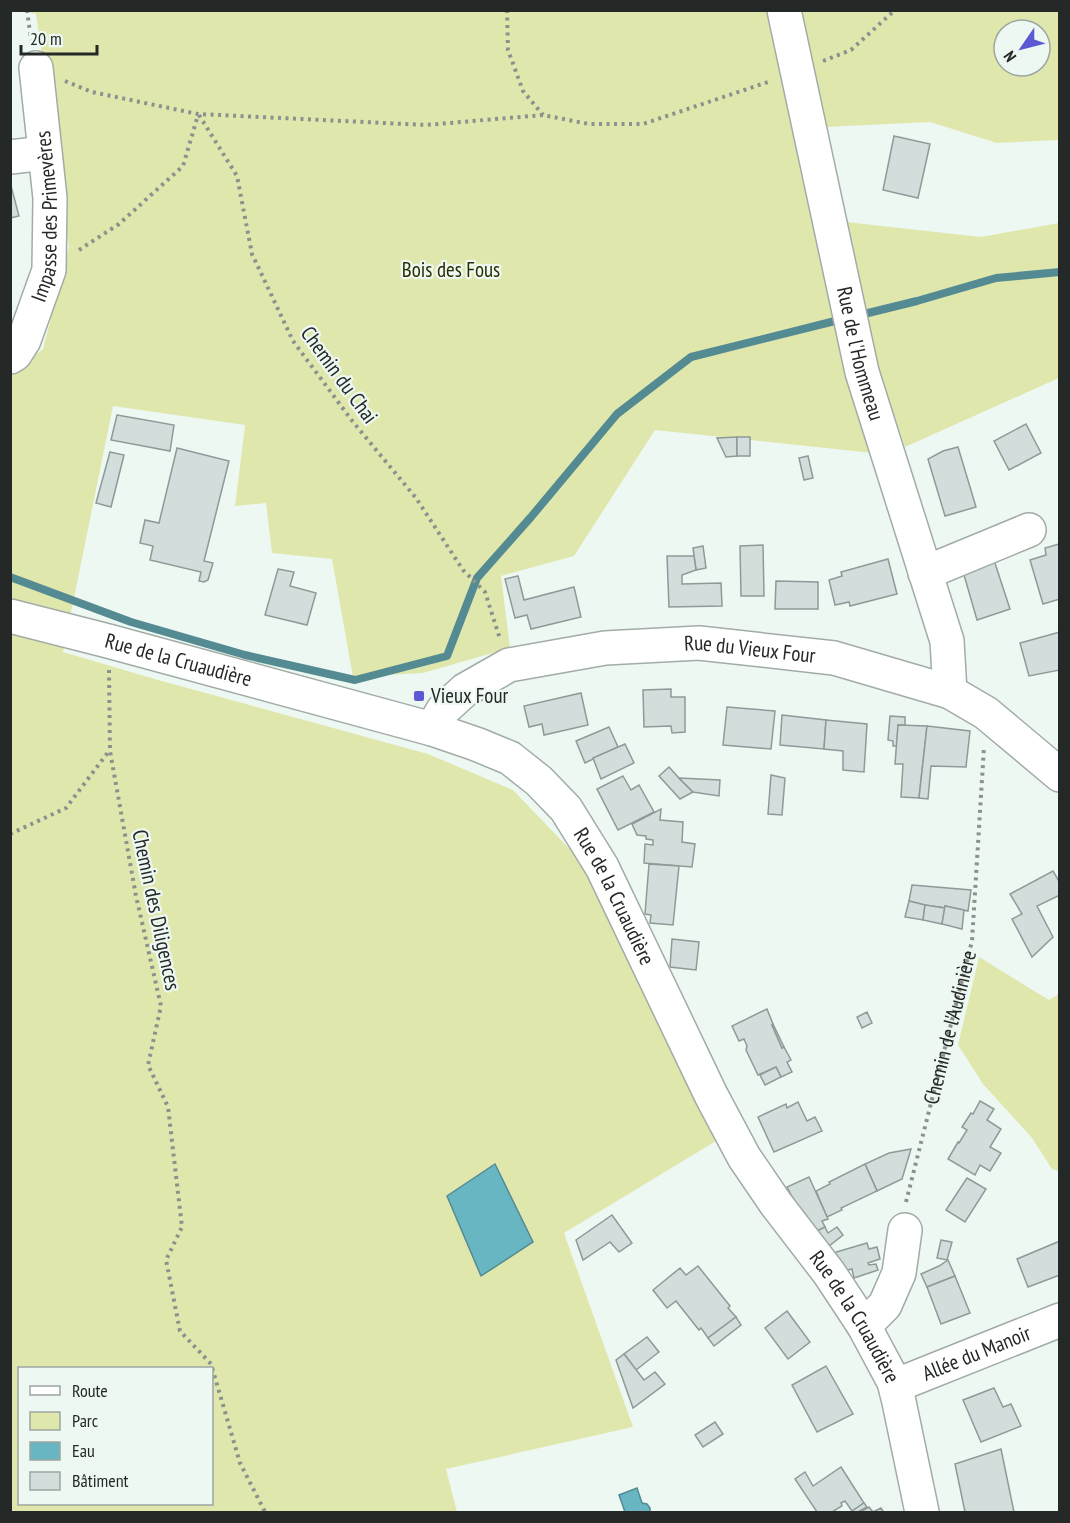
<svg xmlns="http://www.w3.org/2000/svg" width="1070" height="1523" font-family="'PT Sans Narrow',sans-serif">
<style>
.green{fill:#e0e7ad;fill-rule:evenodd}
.water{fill:#68b6c2;stroke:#548b93;stroke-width:1.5}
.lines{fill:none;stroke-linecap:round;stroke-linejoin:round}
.stream{stroke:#548b93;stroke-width:8}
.building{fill:#d2dedc;stroke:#8f9a98;stroke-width:1.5}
.minor-casing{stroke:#a2aca6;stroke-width:36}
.major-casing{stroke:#a2aca6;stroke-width:36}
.path{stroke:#8b928e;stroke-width:4;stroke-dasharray:3 4.5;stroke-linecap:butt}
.minor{stroke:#fff;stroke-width:33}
.major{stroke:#fff;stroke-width:33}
.poi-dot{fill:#5c5ad2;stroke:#eef8f2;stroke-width:2}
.labels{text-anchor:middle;stroke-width:4.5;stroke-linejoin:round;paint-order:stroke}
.street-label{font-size:21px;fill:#242826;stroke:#eef8f2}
.park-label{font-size:21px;fill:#2a2d00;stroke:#eef8f2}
.poi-label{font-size:21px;fill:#242826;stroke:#eef8f2;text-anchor:start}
</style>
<rect width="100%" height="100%" fill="#eef8f2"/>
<g class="green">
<path d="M24 11H1059V140L997 143 930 122 826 127 797 134 873 453 655 430 574 556 501 576 510 648 423 673 353 677 332 559 272 553 266 503 235 506 245 425 113 406 63 652 158 680 428 754 513 790 587 867 721 1138 564 1233 633 1427 446 1469 457 1512H11L10 375 43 349 69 247 36 14ZM1004 30H1040V66H1004ZM20 1368H212V1504H20Z"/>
<polygon points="846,222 981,237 1059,223 1059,378 905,447 881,376 859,286"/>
<polygon points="979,957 1049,1000 1059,994 1059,1171 1052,1169 1032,1138 983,1084 958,1045"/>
</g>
<g class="water">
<polygon points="495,1164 533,1242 481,1276 447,1196"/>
<polygon points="637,1488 642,1503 647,1504 650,1508 650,1512 625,1512 619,1495"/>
</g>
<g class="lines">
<g class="stream">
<polyline points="864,314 917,301 996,278 1060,272"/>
<polyline points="10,577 131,622 245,655 355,680 447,656 477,578 531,517 617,414 691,357 843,319"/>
</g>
</g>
<g class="building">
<polygon points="894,136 930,144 918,198 883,190"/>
<polygon points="10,182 19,216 10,218"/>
<polygon points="117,415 174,425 170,451 111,440"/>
<polygon points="1026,424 1041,453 1009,470 994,441"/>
<polygon points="737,437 737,456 726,457 717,438"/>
<rect x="737" y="437" width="13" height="19"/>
<polygon points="958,447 976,507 945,516 928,459 943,451"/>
<polygon points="177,448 229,461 204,561 213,563 208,580 204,582 199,581 201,572 150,560 153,546 140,543 145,520 159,523"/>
<polygon points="110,452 124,455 111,507 96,503"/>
<polygon points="808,456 813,478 804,480 799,458"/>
<polygon points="1059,544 1060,599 1043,604 1030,560 1046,555 1045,548"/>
<polygon points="763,545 764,596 741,596 740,546"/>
<polygon points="703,546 706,568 696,570 693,548"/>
<polygon points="992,554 1010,609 977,620 962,568"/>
<polygon points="667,556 694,556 696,570 682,575 682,584 721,583 722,606 669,607"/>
<polygon points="888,559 897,594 850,606 849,602 835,605 829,580 842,576 841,572"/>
<polygon points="278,569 294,572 290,586 316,593 307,625 265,615"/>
<polygon points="518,576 524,600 574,587 581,617 531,629 527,615 515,618 505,579"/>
<polygon points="776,581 818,582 818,609 775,609"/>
<polygon points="1060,632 1060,670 1029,676 1020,643"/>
<polygon points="671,689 671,697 685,697 685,732 672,733 671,726 644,727 643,690"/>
<polygon points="581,693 588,725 544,735 542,724 529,727 524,706"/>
<polygon points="727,707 775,711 771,749 723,745"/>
<polygon points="782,715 826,720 824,749 780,745"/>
<polygon points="890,716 905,717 905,725 898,725 897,746 893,746 893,741 888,740"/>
<polygon points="826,720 867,724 864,772 843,770 843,751 824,749"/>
<polygon points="898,725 927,726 919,798 901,797 903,764 895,764"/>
<polygon points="927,726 970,731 966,767 931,766 928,799 919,798"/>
<polygon points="609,727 618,747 585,763 576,741"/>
<polygon points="625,744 634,763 601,779 593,758"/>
<polygon points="669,767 679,778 693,792 680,799 659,776"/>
<polygon points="771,775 785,778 782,815 768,814"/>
<polygon points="623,776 631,790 639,785 654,812 618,830 597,789"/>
<polygon points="679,778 720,780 719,796 693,792"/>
<polygon points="661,809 660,820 683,822 682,842 695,844 692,867 644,863 645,844 653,845 653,840 646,839 646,836 637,835 632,824"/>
<polygon points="649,864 679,866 673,925 650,923 651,915 645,914"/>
<polygon points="1053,871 1060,883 1060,895 1037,906 1053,937 1032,957 1012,919 1022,914 1010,894"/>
<polygon points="912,885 971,890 968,911 945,906 945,908 925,905 909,901"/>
<polygon points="909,901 925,905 923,920 905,917"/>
<polygon points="925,905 945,908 942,924 923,920"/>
<polygon points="945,906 964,910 962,929 942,924"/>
<polygon points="672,939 699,942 696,970 670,967"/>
<polygon points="767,1009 773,1024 772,1025 782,1048 784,1047 791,1060 787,1062 792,1072 781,1077 776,1067 758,1075 746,1050 747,1046 744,1039 739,1041 732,1026"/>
<polygon points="867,1012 872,1023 862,1028 857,1017"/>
<polygon points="773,1024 784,1047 782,1048 772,1025"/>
<polygon points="776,1067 781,1077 765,1085 760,1075"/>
<polygon points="980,1101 994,1109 987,1120 1001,1129 990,1147 1001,1153 990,1171 980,1165 975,1175 948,1159 958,1142 959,1143 967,1130 962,1127 971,1113 973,1114"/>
<polygon points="798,1102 807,1121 815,1117 822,1131 774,1152 758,1117 786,1104 787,1108"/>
<polygon points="911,1149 902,1179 877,1191 865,1164 889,1153"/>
<polygon points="865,1164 877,1191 841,1208 842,1210 827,1217 816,1191 830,1184 829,1182"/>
<polygon points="809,1177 828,1219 822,1221 825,1227 811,1234 787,1187"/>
<polygon points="967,1178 986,1189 965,1222 946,1210"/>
<polygon points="612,1215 632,1243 619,1252 610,1242 583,1260 576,1240"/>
<polygon points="825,1227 828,1233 837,1227 843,1235 824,1250 811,1234"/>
<polygon points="941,1240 952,1242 947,1260 937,1258"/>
<polygon points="1060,1241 1060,1275 1028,1287 1017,1259"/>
<polygon points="867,1243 869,1249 877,1247 880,1259 868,1263 869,1265 876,1264 878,1270 854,1278 852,1269 839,1272 833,1253"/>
<polygon points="948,1260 955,1276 927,1287 921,1274 939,1266"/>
<polygon points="698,1266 730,1306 728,1308 736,1317 708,1338 701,1328 699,1330 676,1301 667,1308 653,1290 680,1268 686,1275"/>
<polygon points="955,1276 970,1313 941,1324 927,1287"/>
<polygon points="787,1311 810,1342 788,1359 765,1328"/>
<polygon points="736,1317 741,1325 714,1346 708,1338"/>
<polygon points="647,1337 659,1352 636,1370 624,1354"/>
<polygon points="624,1354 644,1380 655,1372 665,1384 633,1408 616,1360"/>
<polygon points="826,1366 853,1414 817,1432 792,1385"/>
<polygon points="994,1388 1003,1407 1011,1404 1021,1426 981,1442 963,1400"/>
<polygon points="715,1422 723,1434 703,1447 695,1435"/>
<polygon points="1001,1449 1014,1512 965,1512 955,1464"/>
<polygon points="841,1467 864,1503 852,1511 845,1501 841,1503 842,1506 832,1512 817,1512 795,1479 805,1472 813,1486"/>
<polygon points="864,1503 867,1507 858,1512 853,1512 852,1511"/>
<polygon points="869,1507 873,1512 881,1508 883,1511 883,1512 860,1512"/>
</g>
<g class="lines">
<defs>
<g id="minor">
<path id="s2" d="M784 10 862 372 947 641 950 692"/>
<polyline points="10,157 45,153"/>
<path id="s3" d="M10 357 15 354 24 340 49 270 50 198 36 68"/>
<polyline points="925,573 1029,530"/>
<path id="s4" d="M432 729 443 710 465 690 509 665 605 648 699 643 834 658 950 692 986 713 1060 775"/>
<polyline points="864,1326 885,1305 899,1273 905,1230"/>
<path id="s5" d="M894 1382 907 1381 1060 1320"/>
</g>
<g id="major">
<path id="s6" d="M10 616 108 641 432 729 476 744 510 758 539 781 566 809 602 867 711 1095 744 1157 776 1204 829 1273 864 1326 894 1382 899 1402 922 1512"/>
</g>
</defs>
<use href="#minor" class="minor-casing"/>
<use href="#major" class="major-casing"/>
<g class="path">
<polyline points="27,10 31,40"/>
<polyline points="507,10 508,50 523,91 543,115"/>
<polyline points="823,61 851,50 895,10"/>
<polyline points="65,81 92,92 198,114 426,125 543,115 589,124 643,124 771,81"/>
<polyline points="199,115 237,176 252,254 293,341 353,422 416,498 463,570 485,592 500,639"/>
<polyline points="79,250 119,224 183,166 198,115"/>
<polyline points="109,670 110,751 136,896 161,1006 148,1065 168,1107 182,1227 166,1260 180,1331 211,1364 240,1463 265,1512"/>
<polyline points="10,834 66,808 109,751"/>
<path id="s1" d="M906 1202 972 941 984 747"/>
</g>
<use href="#minor" class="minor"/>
<use href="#major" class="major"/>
</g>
<rect class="poi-dot" x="413" y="690" width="12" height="12" rx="3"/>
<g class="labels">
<g class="street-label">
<text dy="7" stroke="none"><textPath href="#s3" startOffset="150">Impasse des Primevères</textPath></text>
<text dy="7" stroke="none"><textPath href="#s2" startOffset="352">Rue de l'Hommeau</textPath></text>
<text transform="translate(339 375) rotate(54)" y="7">Chemin du Chai</text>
<text dy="7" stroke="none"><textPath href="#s4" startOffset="345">Rue du Vieux Four</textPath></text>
<text dy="7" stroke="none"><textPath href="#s6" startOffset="174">Rue de la Cruaudière</textPath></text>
<text dy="7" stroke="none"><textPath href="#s6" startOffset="696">Rue de la Cruaudière</textPath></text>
<text transform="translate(156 910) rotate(78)" y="7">Chemin des Diligences</text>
<text dy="7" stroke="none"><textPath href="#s1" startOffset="180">Chemin de l'Audinière</textPath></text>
<text dy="7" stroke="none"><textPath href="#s6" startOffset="1182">Rue de la Cruaudière</textPath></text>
<text dy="7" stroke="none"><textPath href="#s5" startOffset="88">Allée du Manoir</textPath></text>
</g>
<g class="park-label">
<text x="451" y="277">Bois des Fous</text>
</g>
<g class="poi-label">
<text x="431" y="703">Vieux Four</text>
</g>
</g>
<rect width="1070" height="1523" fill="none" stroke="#242826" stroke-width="24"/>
<rect x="18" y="1367" width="195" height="138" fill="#eef8f2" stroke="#9da5a0" stroke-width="1.5"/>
<rect x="30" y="1386" width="30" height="9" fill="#ffffff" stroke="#9da5a0" stroke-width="1.5"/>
<text x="72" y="1397" font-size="18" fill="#242826">Route</text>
<rect x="30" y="1412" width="30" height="18" fill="#e0e7ad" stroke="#9da5a0" stroke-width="1.5"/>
<text x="72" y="1427" font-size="18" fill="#242826">Parc</text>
<rect x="30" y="1442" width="30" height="18" fill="#68b6c2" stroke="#9da5a0" stroke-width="1.5"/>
<text x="72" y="1457" font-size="18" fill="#242826">Eau</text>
<rect x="30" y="1472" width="30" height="18" fill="#d2dedc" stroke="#9da5a0" stroke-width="1.5"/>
<text x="72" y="1487" font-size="18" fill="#242826">Bâtiment</text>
<g transform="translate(1022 48) rotate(235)"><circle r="28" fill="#eef8f2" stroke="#9da5a0" stroke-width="1.5"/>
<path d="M0-4.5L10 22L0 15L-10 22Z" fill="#5c5ad2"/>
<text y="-9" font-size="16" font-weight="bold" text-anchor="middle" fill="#242826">N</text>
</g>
<path d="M21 45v9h76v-9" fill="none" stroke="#242826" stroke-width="3"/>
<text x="30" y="45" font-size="18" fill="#242826" stroke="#eef8f2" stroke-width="4.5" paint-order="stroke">20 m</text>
</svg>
